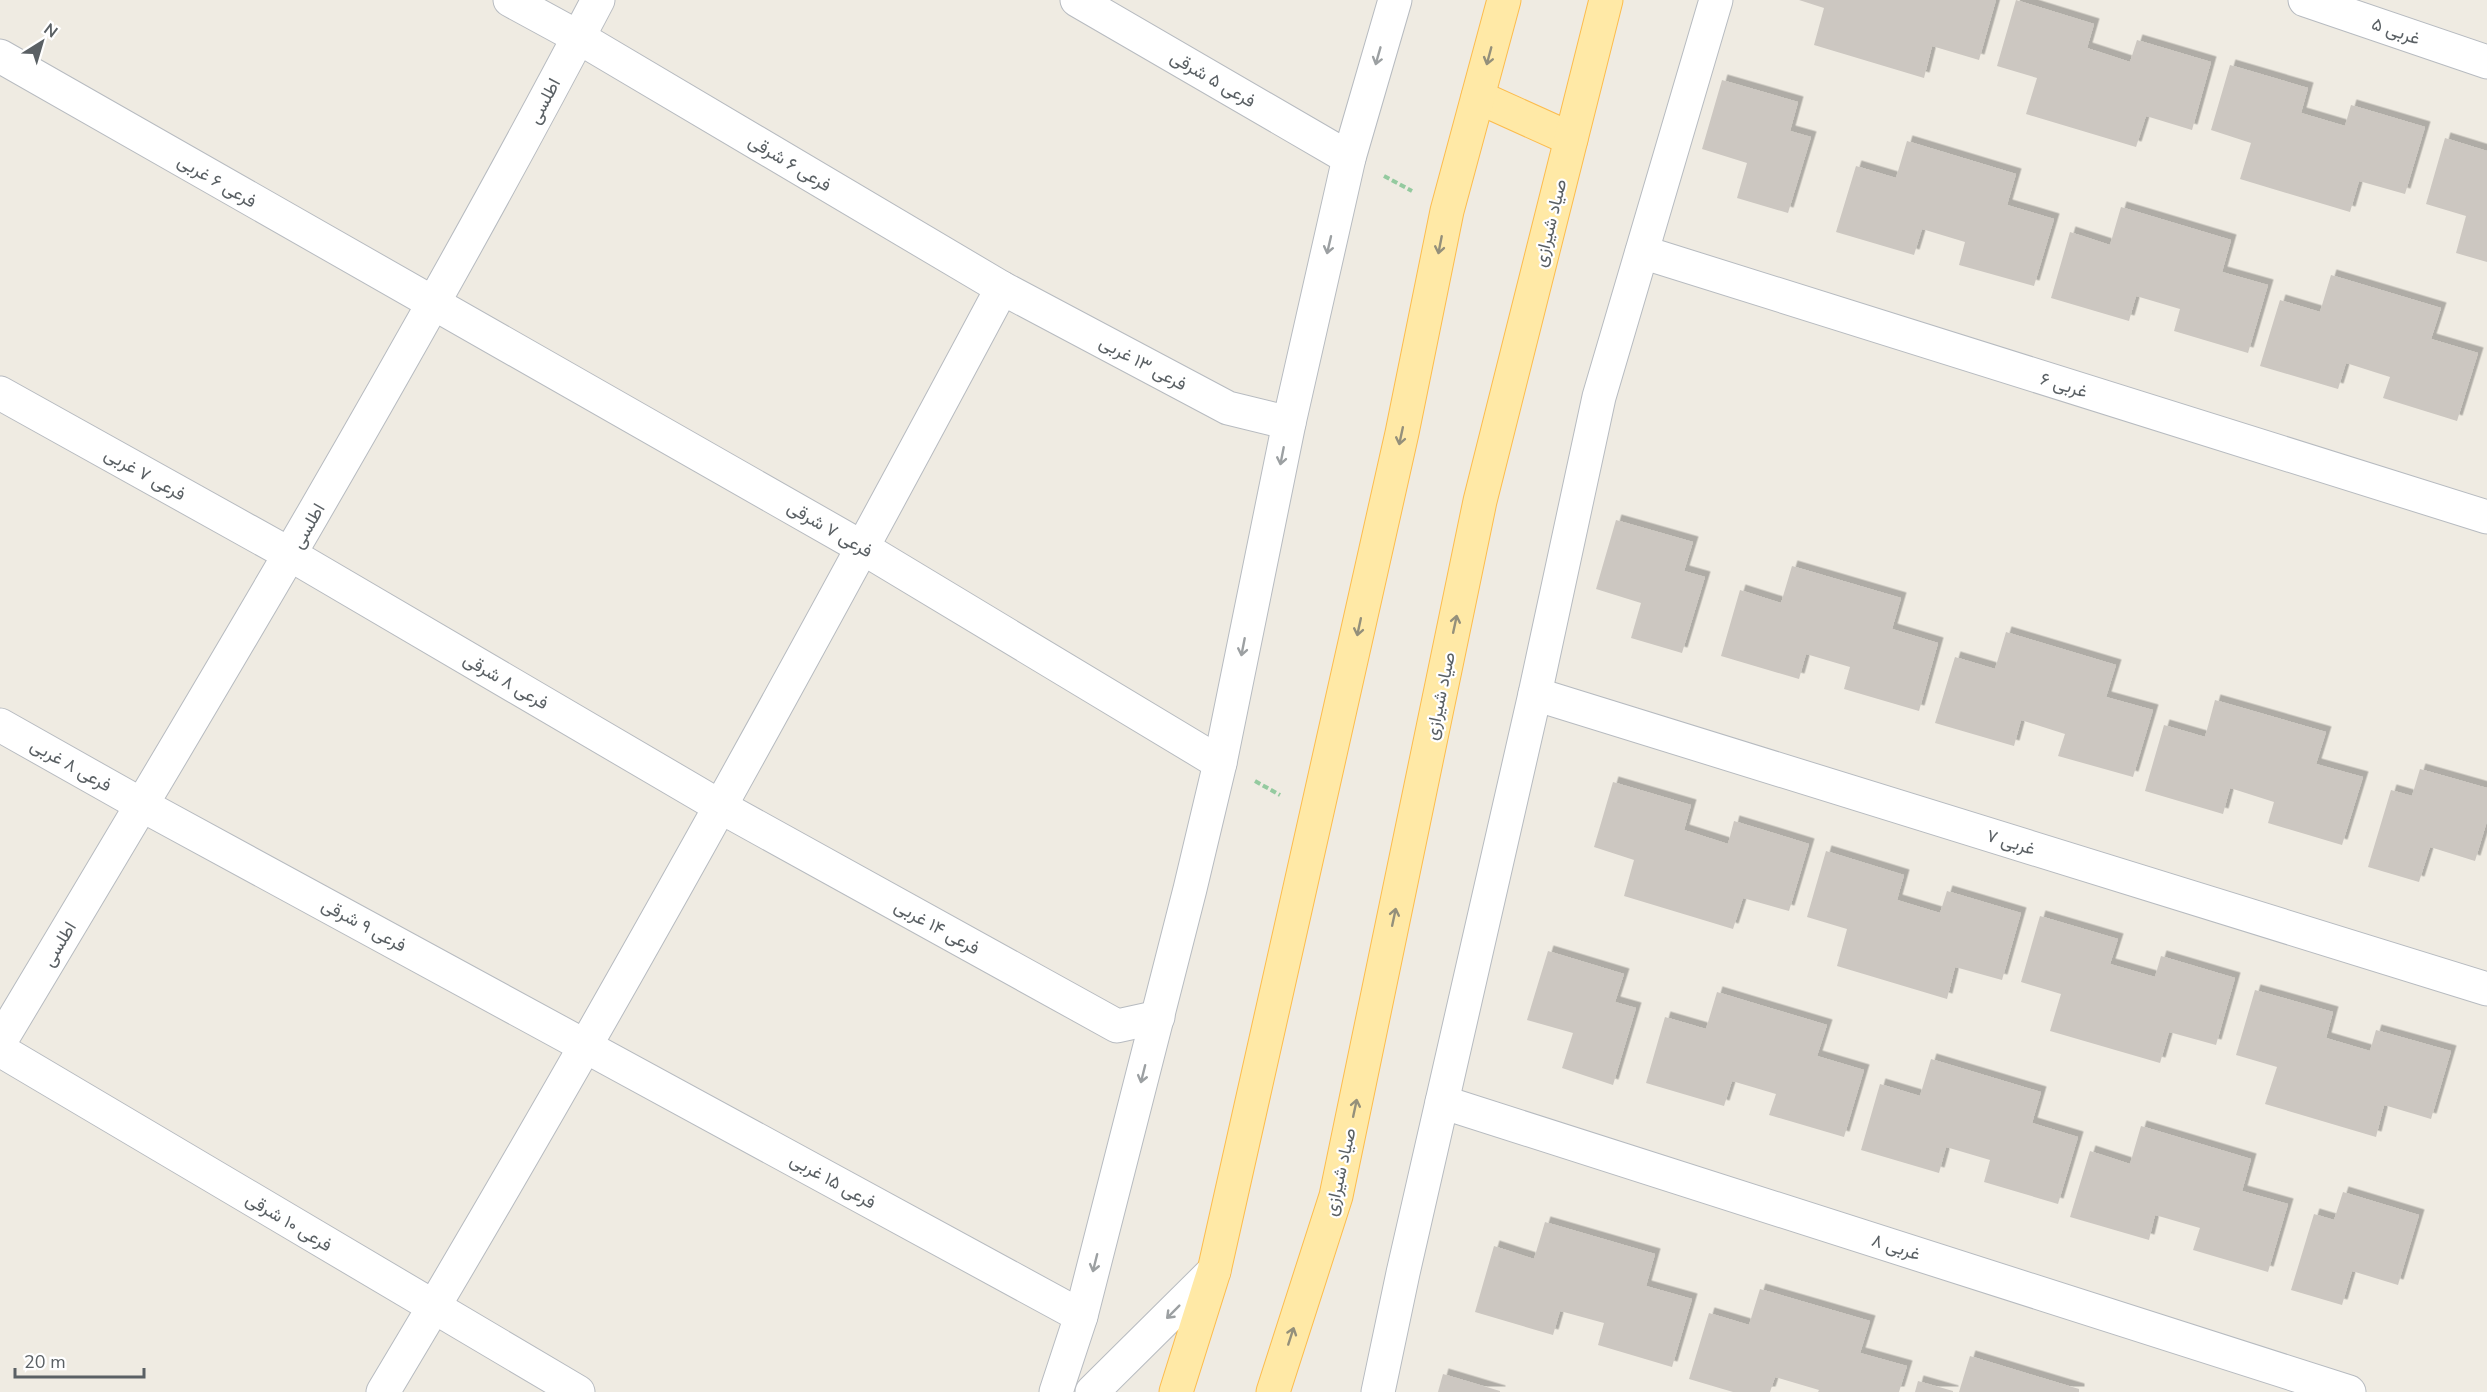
<svg xmlns="http://www.w3.org/2000/svg" width="2487" height="1392" font-family="'Nunito Sans',Vazirmatn,sans-serif">
<style>
.building{fill:#ccc7c1;filter:url(#shadow)}
.lines{fill:none;stroke-linecap:round;stroke-linejoin:round}
.minor-casing{stroke:#b7bbc0;stroke-width:35}
.major-casing{stroke:#fcbc4d;stroke-width:35}
.path{stroke:#94ca9f;stroke-width:4;stroke-dasharray:6 3;stroke-linecap:butt}
.minor{stroke:#fff;stroke-width:33}
.major{stroke:#ffe9a6;stroke-width:33}
.oneway{stroke:#9ca0a2}
.oneway2{stroke:#94907b}
.labels{text-anchor:middle;stroke-width:4.5;stroke-linejoin:round;paint-order:stroke}
.street-label{font-size:18px;fill:#5a6064;stroke:#fff}
</style>
<defs>
<filter id="shadow"><feDropShadow dx="5.5" dy="-5.5" stdDeviation="0" flood-color="#0004"/></filter>
</defs>
<rect width="100%" height="100%" fill="#efebe2"/>
<g class="building">
<polygon points="1799,0 1996,0 1979,60 1932,46 1924,78 1814,45 1824,8"/>
<polygon points="2016,0 2094,24 2087,48 2130,62 2137,40 2211,62 2192,130 2146,116 2136,147 2026,114 2037,78 1997,66"/>
<polygon points="2230,65 2308,88 2301,113 2345,126 2351,105 2425,127 2405,194 2359,181 2350,212 2240,179 2251,143 2211,130"/>
<polygon points="1722,80 1798,102 1790,131 1811,137 1788,213 1737,198 1747,163 1702,149"/>
<polygon points="2445,138 2487,151 2487,262 2456,253 2466,216 2426,204"/>
<polygon points="1907,141 2016,174 2007,205 2054,219 2034,286 1959,265 1965,242 1922,229 1914,255 1836,232 1856,166 1896,178"/>
<polygon points="2121,207 2231,240 2222,272 2268,285 2248,353 2174,331 2180,309 2136,296 2129,321 2051,298 2070,232 2110,245"/>
<polygon points="2331,275 2441,308 2431,339 2478,353 2457,421 2383,398 2390,377 2346,363 2338,389 2260,366 2280,300 2320,312"/>
<polygon points="1616,520 1693,542 1684,571 1705,577 1682,653 1631,638 1641,603 1596,589"/>
<polygon points="1792,566 1901,598 1892,629 1938,643 1919,711 1844,689 1850,667 1806,654 1799,679 1721,656 1740,590 1781,603"/>
<polygon points="2006,632 2116,665 2106,697 2153,710 2133,777 2058,756 2065,734 2021,720 2014,746 1935,723 1955,657 1995,669"/>
<polygon points="2215,700 2326,732 2316,764 2363,777 2342,845 2268,823 2274,802 2230,788 2223,814 2145,791 2164,725 2205,737"/>
<polygon points="2420,769 2487,788 2487,821 2475,861 2430,847 2419,882 2368,867 2391,790 2412,796"/>
<polygon points="1613,782 1691,805 1684,830 1728,844 1734,821 1809,844 1789,911 1743,898 1733,929 1624,896 1634,860 1594,847"/>
<polygon points="1826,851 1904,875 1897,900 1940,913 1947,891 2021,913 2002,980 1955,967 1947,999 1837,966 1847,929 1807,917"/>
<polygon points="2040,916 2118,939 2110,964 2155,977 2161,956 2235,978 2216,1045 2169,1032 2160,1063 2050,1031 2061,994 2021,982"/>
<polygon points="1548,951 1624,974 1615,1002 1636,1008 1613,1085 1562,1068 1573,1033 1527,1020"/>
<polygon points="2255,990 2333,1012 2326,1038 2370,1051 2376,1030 2451,1051 2431,1119 2384,1105 2376,1137 2265,1104 2277,1067 2236,1055"/>
<polygon points="1717,992 1827,1025 1817,1056 1864,1070 1844,1137 1769,1115 1776,1094 1732,1081 1724,1106 1646,1083 1665,1017 1706,1029"/>
<polygon points="1931,1059 2041,1092 2032,1123 2078,1137 2058,1204 1984,1182 1990,1160 1946,1147 1939,1173 1861,1150 1880,1084 1920,1096"/>
<polygon points="2141,1126 2251,1159 2242,1191 2288,1204 2268,1272 2193,1250 2200,1228 2155,1215 2149,1240 2070,1217 2090,1151 2130,1164"/>
<polygon points="2343,1192 2419,1215 2398,1285 2352,1271 2342,1305 2291,1290 2314,1214 2334,1220"/>
<polygon points="1545,1222 1655,1254 1646,1286 1692,1299 1672,1367 1598,1345 1604,1323 1560,1311 1553,1335 1475,1312 1494,1246 1534,1259"/>
<polygon points="1760,1289 1870,1321 1860,1353 1907,1366 1899,1392 1818,1392 1819,1390 1775,1377 1770,1392 1733,1392 1689,1379 1709,1313 1749,1325"/>
<polygon points="1970,1356 2079,1389 2079,1392 1959,1392"/>
<polygon points="1443,1374 1500,1391 1500,1392 1438,1392"/>
<polygon points="1918,1381 1953,1391 1953,1392 1915,1392"/>
</g>
<g class="lines">
<defs>
<g id="minor">
<polyline points="510,0 578,37 1002,288 1228,408 1289,423"/>
<polyline points="1077,0 1349,158"/>
<polyline points="2305,0 2487,62"/>
<polyline points="0,56 863,548 1220,763"/>
<polyline points="1642,252 2487,517"/>
<polyline points="0,393 291,555 721,807 1117,1026 1158,1017"/>
<polyline points="1535,694 2487,989"/>
<polyline points="0,725 142,805 1081,1316"/>
<path d="M0 1042C206 698 412 355 598 0"/>
<polyline points="0,1050 578,1392"/>
<polyline points="1442,1102 2349,1392"/>
<path d="M383 1392C600 1030 803 661 1002 288"/>
<polyline points="1056,1392 1081,1316 1190,889 1220,763 1289,423 1349,158 1395,0"/>
<polyline points="1092,1392 1214,1271"/>
<polyline points="1378,1392 1403,1273 1535,694 1599,397 1716,0"/>
</g>
<g id="major">
<polyline points="1478,97 1571,139"/>
<polyline points="1176,1392 1214,1271 1402,433 1447,211 1504,0"/>
<polyline points="1273,1392 1336,1196 1480,501 1606,0"/>
</g>
</defs>
<use href="#minor" class="minor-casing"/>
<use href="#major" class="major-casing"/>
<g class="path">
<polyline points="1384,176 1412,191"/>
<polyline points="1255,781 1280,795"/>
</g>
<use href="#minor" class="minor"/>
<use href="#major" class="major"/>
</g>
<defs><path id="oneway-shaft" d="M-6 0H5M1.5-3L5.5 0L1.5 3" fill="none" stroke-width="1.6" stroke-linecap="round" stroke-linejoin="round" transform="scale(1.5)"/></defs>
<g class="oneway">
<use href="#oneway-shaft" transform="translate(1378 56) rotate(106)"/>
<use href="#oneway-shaft" transform="translate(1329 245) rotate(103)"/>
<use href="#oneway-shaft" transform="translate(1282 456) rotate(101)"/>
<use href="#oneway-shaft" transform="translate(1243 647) rotate(101)"/>
<use href="#oneway-shaft" transform="translate(1143 1074) rotate(104)"/>
<use href="#oneway-shaft" transform="translate(1095 1263) rotate(104)"/>
<use href="#oneway-shaft" transform="translate(1173 1312) rotate(135)"/>
</g>
<g class="oneway2">
<use href="#oneway-shaft" transform="translate(1489 56) rotate(105)"/>
<use href="#oneway-shaft" transform="translate(1440 245) rotate(101)"/>
<use href="#oneway-shaft" transform="translate(1401 436) rotate(102)"/>
<use href="#oneway-shaft" transform="translate(1455 624) rotate(-78)"/>
<use href="#oneway-shaft" transform="translate(1359 627) rotate(102)"/>
<use href="#oneway-shaft" transform="translate(1394 917) rotate(-78)"/>
<use href="#oneway-shaft" transform="translate(1355 1108) rotate(-78)"/>
<use href="#oneway-shaft" transform="translate(1291 1336) rotate(-72)"/>
</g>
<g class="labels">
<g class="street-label">
<text transform="translate(2396 31) rotate(19)" y="6">۵ غربی</text>
<text transform="translate(1213 79) rotate(30)" y="6">فرعی ۵ شرقی</text>
<text transform="translate(544 101) rotate(-62)" y="6">اطلسی</text>
<text transform="translate(790 163) rotate(31)" y="6">فرعی ۶ شرقی</text>
<text transform="translate(217 181) rotate(30)" y="6">فرعی ۶ غربی</text>
<text transform="translate(1550 223) rotate(-76)" y="6">صیاد شیرازی</text>
<text transform="translate(1143 363) rotate(28)" y="6">فرعی ۱۳ غربی</text>
<text transform="translate(2064 385) rotate(17)" y="6">۶ غربی</text>
<text transform="translate(145 474) rotate(29)" y="6">فرعی ۷ غربی</text>
<text transform="translate(308 526) rotate(-60)" y="6">اطلسی</text>
<text transform="translate(830 529) rotate(30)" y="6">فرعی ۷ شرقی</text>
<text transform="translate(506 681) rotate(30)" y="6">فرعی ۸ شرقی</text>
<text transform="translate(1440 696) rotate(-78)" y="6">صیاد شیرازی</text>
<text transform="translate(71 765) rotate(29)" y="6">فرعی ۸ غربی</text>
<text transform="translate(2011 842) rotate(17)" y="6">۷ غربی</text>
<text transform="translate(364 925) rotate(28)" y="6">فرعی ۹ شرقی</text>
<text transform="translate(937 927) rotate(29)" y="6">فرعی ۱۴ غربی</text>
<text transform="translate(59 944) rotate(-59)" y="6">اطلسی</text>
<text transform="translate(1340 1172) rotate(-77)" y="6">صیاد شیرازی</text>
<text transform="translate(833 1181) rotate(29)" y="6">فرعی ۱۵ غربی</text>
<text transform="translate(289 1222) rotate(31)" y="6">فرعی ۱۰ شرقی</text>
<text transform="translate(1896 1247) rotate(18)" y="6">۸ غربی</text>
</g>
</g>
<g transform="translate(42 42) rotate(37)" stroke="#ffffff" stroke-width="4.5" paint-order="stroke">
<path d="M0-4.5L10 22L0 15L-10 22Z" fill="#5a6064"/>
<text y="-9" font-size="16" font-weight="bold" text-anchor="middle" fill="#5a6064">N</text>
</g>
<path d="M15 1368v9h129v-9" fill="none" stroke="#5a6064" stroke-width="3"/>
<text x="24" y="1368" font-size="18" fill="#5a6064" stroke="#ffffff" stroke-width="4.5" paint-order="stroke">20 m</text>
</svg>
